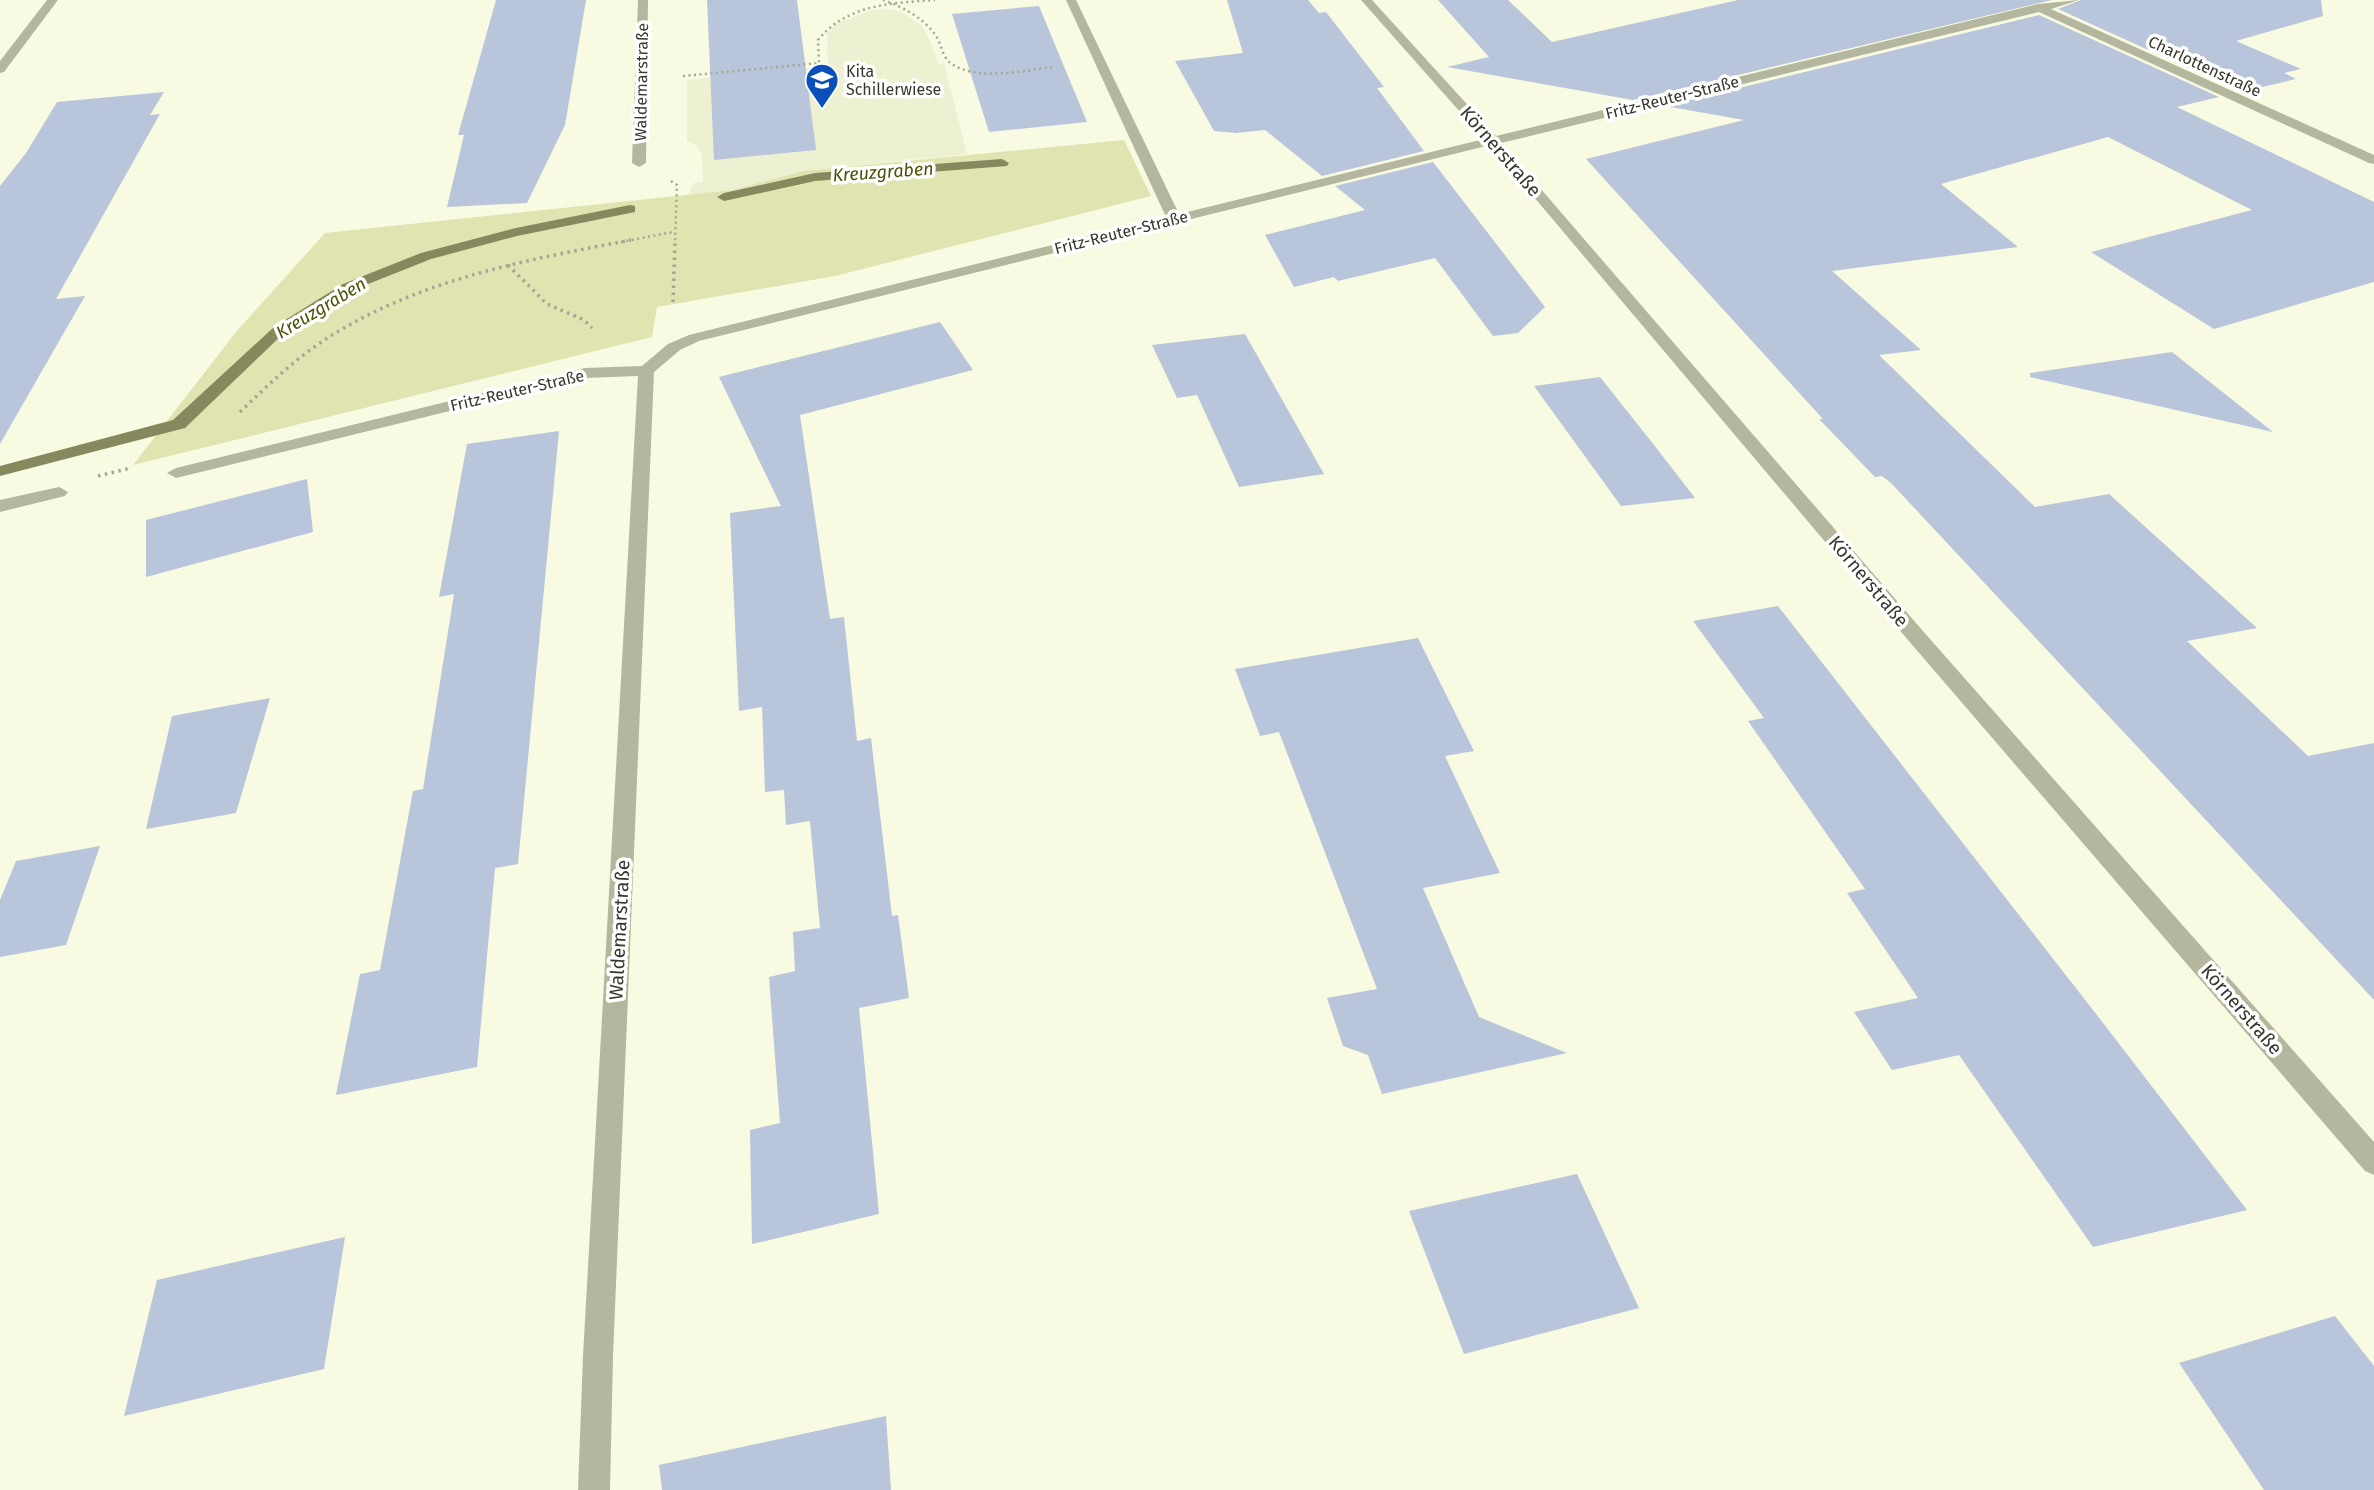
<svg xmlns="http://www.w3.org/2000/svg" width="2374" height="1490" font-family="'Fira Sans',sans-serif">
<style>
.built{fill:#edf0d1}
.green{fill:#dfe4b0}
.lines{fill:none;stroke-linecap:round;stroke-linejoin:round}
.stream{fill:#85895d;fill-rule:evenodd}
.building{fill:#b9c5da}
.path-far1{stroke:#a4a694;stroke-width:2.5;stroke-dasharray:2 3.5;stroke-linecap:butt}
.path{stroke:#a4a694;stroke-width:3.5;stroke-dasharray:2.5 4.5;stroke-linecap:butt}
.minor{fill:#b4b79d;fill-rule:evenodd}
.labels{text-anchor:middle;stroke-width:7;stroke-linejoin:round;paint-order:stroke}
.far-street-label{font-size:16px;fill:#36372d;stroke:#fff}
.far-poi-label{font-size:16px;fill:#36372d;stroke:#fff;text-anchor:start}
.far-water-label{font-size:18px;font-style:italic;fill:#4e5108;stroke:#fff}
.street-label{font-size:19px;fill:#36372d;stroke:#fff}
</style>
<rect width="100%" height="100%" fill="#f8fae2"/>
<polygon class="built" points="887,9 900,11 921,25 930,40 938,64 944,63 967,154 803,171 733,190 688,195 694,183 703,182 702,154 695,145 687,141 687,80 828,66 827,33 838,23 872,10"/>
<polygon class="green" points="1124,140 1151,196 835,276 657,307 652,337 133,465 236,332 325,233 733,190 803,171"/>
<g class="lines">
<g class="stream">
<polygon points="1002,159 1009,163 1007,166 815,181 724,201 717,197 724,193 815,173"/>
<polygon points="630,205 635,206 635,212 517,236 431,259 353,290 284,333 185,428 0,476 0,466 173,420 274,327 343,284 421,253 516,228"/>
</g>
</g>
<g class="building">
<polygon points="496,0 586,0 565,125 527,203 447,207 464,135 458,135"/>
<polygon points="707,0 797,0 816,150 714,160"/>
<polygon points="1227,0 1308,0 1319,13 1326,12 1384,87 1377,88 1424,151 1322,176 1265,130 1236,133 1214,131 1175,61 1243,53"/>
<polygon points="1438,0 1508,0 1552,42 1738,0 2052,0 1633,100 1447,67 1489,57"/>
<polygon points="2081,0 2321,0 2323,16 2236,41 2301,69 2284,73 2296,79 2241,92 2058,9"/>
<polygon points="1039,6 1087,122 989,132 952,14"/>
<polygon points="2039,15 2219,97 2177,107 2374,202 2374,282 2214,329 2091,252 2252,210 2108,137 1941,184 2018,247 1832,271 1921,350 1879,355 2035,507 2109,494 2257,628 2187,641 2308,756 2374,743 2374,1000 1891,483 1882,476 1875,477 1819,419 1823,419 1586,159 1744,120 1665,106"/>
<polygon points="164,92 150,115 160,114 56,299 85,296 0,444 0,186 26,153 57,102"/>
<polygon points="1433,162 1545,307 1518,333 1493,336 1435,258 1338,281 1334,277 1294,287 1265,235 1365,210 1335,186"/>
<polygon points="940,322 973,370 800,415 830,619 844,617 857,741 871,738 892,916 898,915 909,998 859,1008 879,1214 752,1244 750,1130 780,1123 769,977 795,971 793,932 820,928 810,821 786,825 784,790 765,792 762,707 739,711 730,513 781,506 719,377"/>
<polygon points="1245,334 1324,474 1239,487 1197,395 1177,398 1152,345"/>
<polygon points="2172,352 2273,432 2030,377 2030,373"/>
<polygon points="1600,377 1654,445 1695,498 1621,506 1534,386"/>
<polygon points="559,431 518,864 495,868 477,1067 336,1095 360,974 380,970 413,791 423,789 454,594 439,597 467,444"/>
<polygon points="307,479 313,532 146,577 146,520"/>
<polygon points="1778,606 2100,1019 2247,1210 2093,1247 1959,1055 1892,1070 1854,1012 1918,998 1847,893 1865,889 1748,721 1764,718 1693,621"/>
<polygon points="1418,638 1474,751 1445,756 1500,873 1423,888 1479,1017 1567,1053 1382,1094 1368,1055 1343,1046 1327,998 1377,989 1279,732 1260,736 1235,669"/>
<polygon points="270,698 236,813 146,829 172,716"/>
<polygon points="100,846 66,945 0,957 0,900 16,861"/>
<polygon points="1577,1174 1639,1308 1464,1354 1409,1211"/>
<polygon points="345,1237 324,1369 124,1416 157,1280"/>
<polygon points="2335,1316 2374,1366 2374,1490 2264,1490 2179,1363"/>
<polygon points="886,1416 891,1490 662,1490 659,1465"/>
</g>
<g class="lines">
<g class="path-far1">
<path d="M883 0C903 7 924 18 936 36 942 45 942 58 952 64 979 82 1024 70 1054 67"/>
<path d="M683 76 819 63 818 40C847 4 892 3 935 0"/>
<polyline points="671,181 677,185 675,242"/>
<polyline points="621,242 673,232"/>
</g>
<g class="path">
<polyline points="508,265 547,304 584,320 592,328"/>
<polyline points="673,302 675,240"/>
<path d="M240 412C268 385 296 358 329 337 421 279 526 260 631 240"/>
<polyline points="98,476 131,468"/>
</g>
<g class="minor">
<polygon points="47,0 58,0 4,72 0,73 0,61"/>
<polygon points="638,0 648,0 646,163 639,167 632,163"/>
<polygon points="1066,0 1076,0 1179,214 1484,139 1361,0 1372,0 1496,136 2038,4 2079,0 2051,9 2374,155 2374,164 2369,163 2039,12 1501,143 1922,630 2374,1142 2374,1175 2365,1171 1908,640 1490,145 699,341 680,350 654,372 613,1356 610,1490 578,1490 583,1356 638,376 585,378 176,478 167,473 176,468 585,368 642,366 668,344 689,335 1166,217"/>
<polygon points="59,487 68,492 65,496 0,512 0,500"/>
</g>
</g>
<defs>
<symbol id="school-pin" viewBox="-11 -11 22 30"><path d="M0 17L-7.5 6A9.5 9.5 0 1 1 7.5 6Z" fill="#0b50ba" stroke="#fff"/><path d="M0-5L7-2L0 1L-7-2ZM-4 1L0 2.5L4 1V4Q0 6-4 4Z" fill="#fff"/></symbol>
</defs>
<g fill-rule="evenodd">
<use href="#school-pin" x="803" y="61" width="38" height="52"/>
</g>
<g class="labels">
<g class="far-street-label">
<text transform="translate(2205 66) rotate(25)" y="6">Charlottenstraße</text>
<text transform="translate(641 82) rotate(-89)" y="6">Waldemarstraße</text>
<text transform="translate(1672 97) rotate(-14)" y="6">Fritz-Reuter-Straße</text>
<text transform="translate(1121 232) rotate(-14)" y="6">Fritz-Reuter-Straße</text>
<text transform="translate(517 390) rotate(-13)" y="6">Fritz-Reuter-Straße</text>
</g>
<g class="far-poi-label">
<text x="846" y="77">Kita<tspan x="846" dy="18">Schillerwiese</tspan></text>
</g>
<g class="far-water-label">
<text transform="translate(883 172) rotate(-4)" y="6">Kreuzgraben</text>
<text transform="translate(321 308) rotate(-31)" y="6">Kreuzgraben</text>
</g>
<g class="street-label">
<text transform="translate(1501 151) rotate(49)" y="7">Körnerstraße</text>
<text transform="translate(1869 581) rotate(50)" y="7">Körnerstraße</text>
<text transform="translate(619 930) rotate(-87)" y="7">Waldemarstraße</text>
<text transform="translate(2242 1009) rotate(49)" y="7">Körnerstraße</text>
</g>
</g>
</svg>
